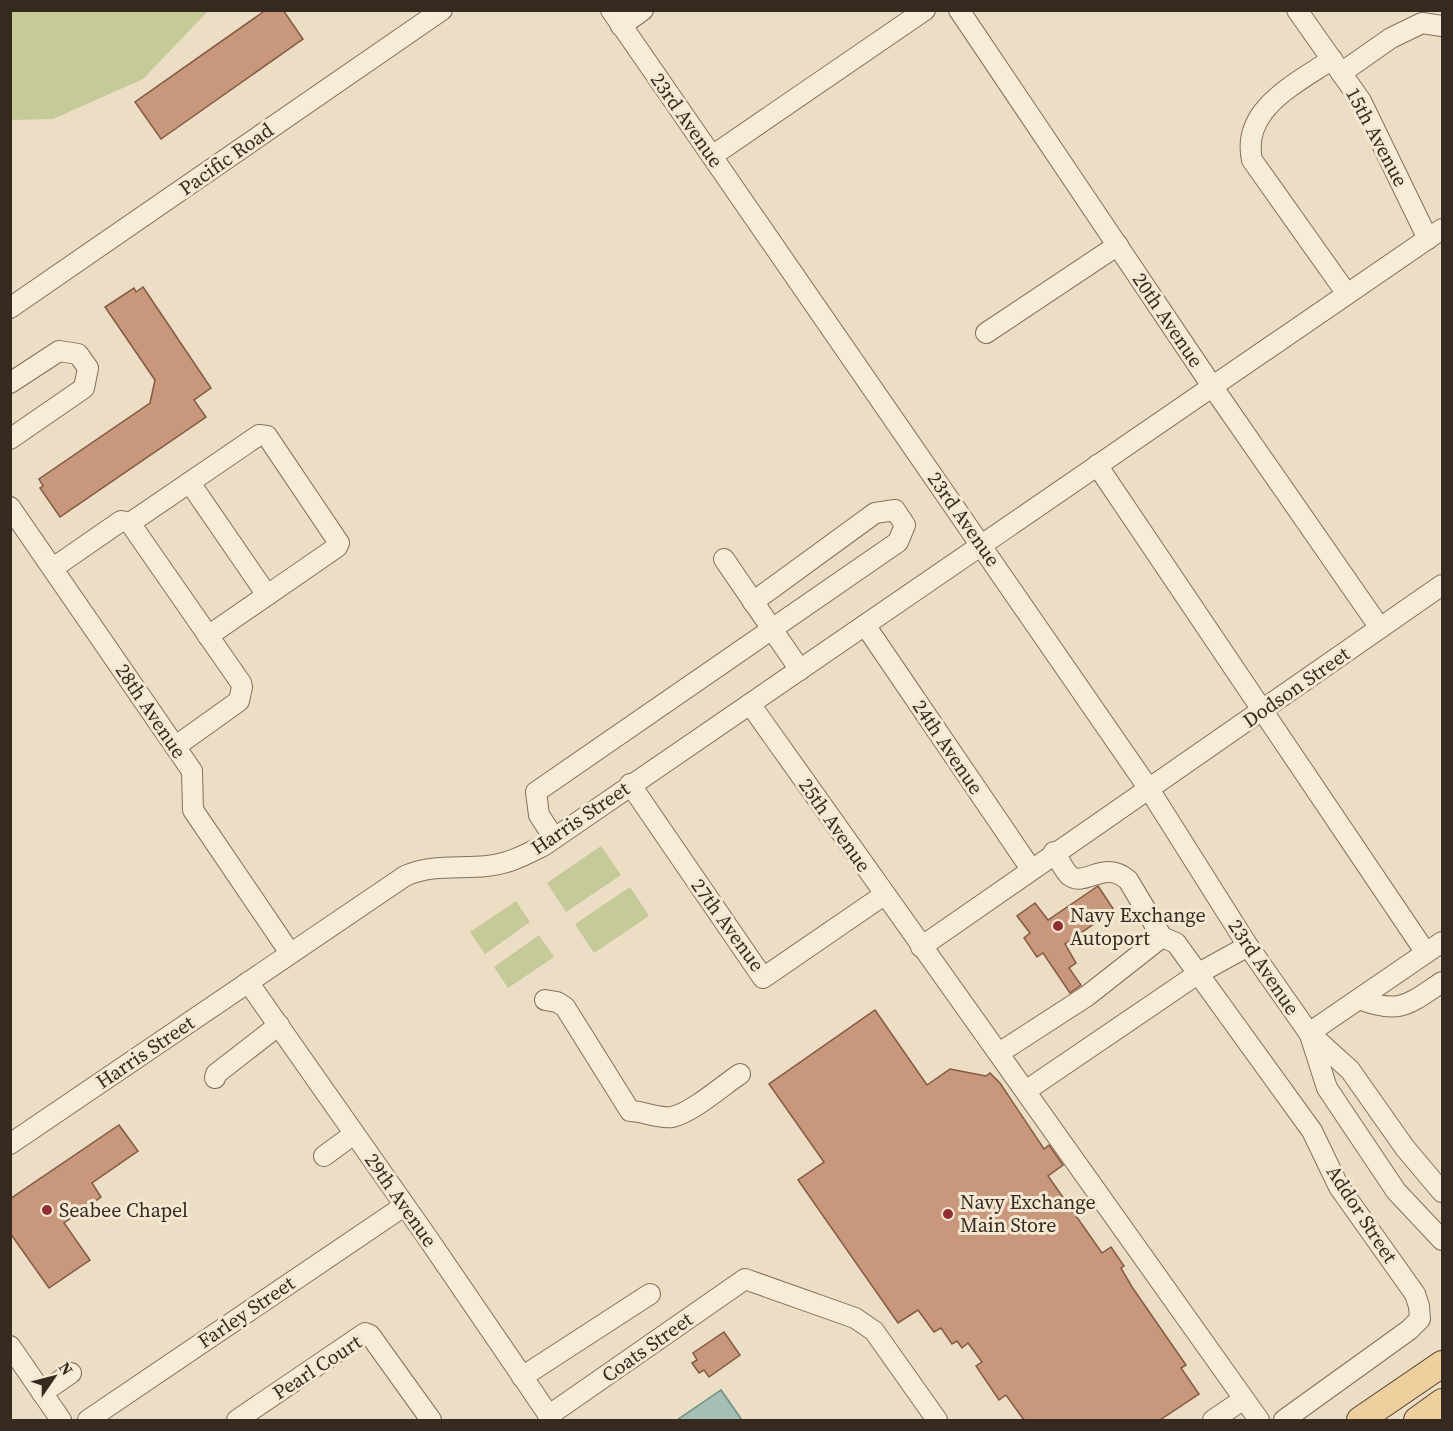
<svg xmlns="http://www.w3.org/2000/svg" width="1453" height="1431" font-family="'Source Serif 4',serif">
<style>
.green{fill:#c6c998}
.water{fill:#a6bfb6;stroke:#6d8d83;stroke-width:1.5}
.building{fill:#c8977c;stroke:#835942;stroke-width:1.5}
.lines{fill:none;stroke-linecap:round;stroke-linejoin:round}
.minor-casing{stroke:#856f5b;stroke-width:22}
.major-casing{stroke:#533e2f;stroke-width:28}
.minor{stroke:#f7ecd7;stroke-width:20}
.major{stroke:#edd09d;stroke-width:26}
.poi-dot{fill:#912e34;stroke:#f4e8d3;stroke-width:2}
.labels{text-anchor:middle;stroke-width:6;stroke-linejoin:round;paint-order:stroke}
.street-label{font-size:20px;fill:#36291f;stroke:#f4e8d3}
.poi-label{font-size:20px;fill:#36291f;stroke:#f4e8d3;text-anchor:start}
</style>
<rect width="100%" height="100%" fill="#ecdec4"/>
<g class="green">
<polygon points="10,11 11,10 208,11 143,79 53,119 11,120"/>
<polygon points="601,846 621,875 566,912 547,883"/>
<polygon points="630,887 649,916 594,953 575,924"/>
<polygon points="516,901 530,922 485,954 470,932"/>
<polygon points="539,935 554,957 508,988 494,967"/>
</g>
<polygon class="water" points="721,1390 742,1420 677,1420"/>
<g class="building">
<polygon points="266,10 283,10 303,39 161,139 135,102"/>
<polygon points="143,287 211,388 194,400 206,417 60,517 40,488 43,486 39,479 150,403 155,380 105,307 134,288 136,292"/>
<polygon points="1098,886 1114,910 1065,944 1076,963 1069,968 1081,985 1070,993 1043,953 1037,957 1024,938 1030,933 1017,916 1035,903 1048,920"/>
<polygon points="875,1010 927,1085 950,1069 986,1076 990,1073 1000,1083 1044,1149 1049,1145 1063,1165 1048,1176 1102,1253 1111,1247 1124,1266 1121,1268 1132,1287 1186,1365 1181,1368 1199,1394 1160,1420 1024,1420 1006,1395 999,1400 976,1366 982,1362 968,1343 962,1348 957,1341 952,1344 941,1328 934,1332 918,1310 898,1323 798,1180 824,1162 769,1084"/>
<polygon points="119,1125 138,1151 92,1183 101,1197 64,1223 90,1260 49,1288 10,1233 10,1199"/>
<polygon points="724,1332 740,1355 709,1377 704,1370 699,1373 692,1363 697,1360 693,1353"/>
</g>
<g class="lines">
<defs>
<g id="minor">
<polyline points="611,10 1149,789 1248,946 1309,1033 1350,1070 1405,1148 1442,1192"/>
<polyline points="959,10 1212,386 1380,628"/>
<polyline points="1297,10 1361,101 1428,239"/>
<polyline points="621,26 643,10"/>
<path d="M1332 59C1296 84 1241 109 1252 160L1347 294"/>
<polyline points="1341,73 1391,38 1422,23 1442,26"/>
<polyline points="712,156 925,10"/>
<polyline points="10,308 442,10"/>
<polyline points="986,333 1118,245"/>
<polyline points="10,383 59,351 78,354 88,368 84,388 10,439"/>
<polyline points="1097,465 1426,953"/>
<polyline points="190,483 267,595"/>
<polyline points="10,507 192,771 193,810 290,953"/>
<polyline points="130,523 259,435 267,436 339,543 337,547 208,636"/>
<polyline points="724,559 800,670"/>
<polyline points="53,568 121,521 130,523 241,683 242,687 239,701 176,746"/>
<polyline points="865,625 1031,869"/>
<polyline points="750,704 1259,1420"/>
<polyline points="630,784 763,978 884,895"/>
<polyline points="554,838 539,815 536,792 898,542 905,525 895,510 875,513 753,602"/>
<path d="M1054 852C1059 859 1064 871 1070 876 1086 887 1104 859 1128 880L1162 937"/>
<polyline points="921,947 1442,585"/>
<polyline points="248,982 427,1237 552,1420"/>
<path d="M1359 999C1400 1015 1409 1004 1442 982"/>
<path d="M545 1000 557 1002 565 1007 630 1111C644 1111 657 1119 672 1117 693 1112 722 1086 740 1074"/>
<polyline points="1309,1033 1442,942"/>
<polyline points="1310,1035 1327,1088 1396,1191 1442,1240"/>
<polyline points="999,1053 1087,996 1162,937 1176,943 1312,1131 1339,1187 1415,1294 1419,1306 1420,1319 1409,1330 1284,1420"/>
<polyline points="215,1078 216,1074 279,1025"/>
<polyline points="1027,1090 1199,973 1248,946"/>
<path d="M10 1144 405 876C432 864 458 869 487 866 508 864 525 855 543 846L1442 229"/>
<polyline points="324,1156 354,1134"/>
<polyline points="10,1346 61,1420"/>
<polyline points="522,1377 650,1294"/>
<polyline points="42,1393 71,1373"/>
<polyline points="548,1416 745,1279 855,1318 874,1331 937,1420"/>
<polyline points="88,1420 404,1206"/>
<polyline points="237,1420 365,1333 370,1335 431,1420"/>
<polyline points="1213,1420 1244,1399"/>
</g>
<g id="major">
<polyline points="1360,1420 1442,1364"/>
<polyline points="1417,1420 1442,1402"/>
</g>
</defs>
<use href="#minor" class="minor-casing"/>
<use href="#major" class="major-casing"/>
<use href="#minor" class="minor"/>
<use href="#major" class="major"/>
</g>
<g class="poi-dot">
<circle cx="1058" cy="926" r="6"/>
<circle cx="47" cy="1210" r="6"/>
<circle cx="948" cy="1214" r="6"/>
</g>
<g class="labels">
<g class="street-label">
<text transform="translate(687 120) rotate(55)" y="7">23rd Avenue</text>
<text transform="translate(1377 137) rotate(62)" y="7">15th Avenue</text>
<text transform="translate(226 159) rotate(-35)" y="7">Pacific Road</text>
<text transform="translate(1168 320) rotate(56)" y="7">20th Avenue</text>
<text transform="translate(964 519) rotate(55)" y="7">23rd Avenue</text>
<text transform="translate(1296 687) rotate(-35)" y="7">Dodson Street</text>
<text transform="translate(151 711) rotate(56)" y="7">28th Avenue</text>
<text transform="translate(948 747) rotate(56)" y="7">24th Avenue</text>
<text transform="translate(580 818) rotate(-34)" y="7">Harris Street</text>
<text transform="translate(835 825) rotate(55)" y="7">25th Avenue</text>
<text transform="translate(728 925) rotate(54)" y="7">27th Avenue</text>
<text transform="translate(1264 967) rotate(56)" y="7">23rd Avenue</text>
<text transform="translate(145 1052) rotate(-34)" y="7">Harris Street</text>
<text transform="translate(401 1200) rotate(55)" y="7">29th Avenue</text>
<text transform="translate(1362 1214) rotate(57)" y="7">Addor Street</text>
<text transform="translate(246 1312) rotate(-34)" y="7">Farley Street</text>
<text transform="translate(647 1347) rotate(-35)" y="7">Coats Street</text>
<text transform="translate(317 1367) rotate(-33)" y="7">Pearl Court</text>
</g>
<g class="poi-label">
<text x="1070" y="922">Navy Exchange<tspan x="1070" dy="23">Autoport</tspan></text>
<text x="960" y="1209">Navy Exchange<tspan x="960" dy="23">Main Store</tspan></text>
<text x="59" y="1217">Seabee Chapel</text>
</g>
</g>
<rect width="1453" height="1431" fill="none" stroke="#36291f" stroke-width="24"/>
<g transform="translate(54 1377) rotate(55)" stroke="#f4e8d3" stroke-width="4.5" paint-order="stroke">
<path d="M0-4.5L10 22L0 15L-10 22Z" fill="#36291f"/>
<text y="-9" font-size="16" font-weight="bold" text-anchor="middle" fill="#36291f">N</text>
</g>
</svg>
